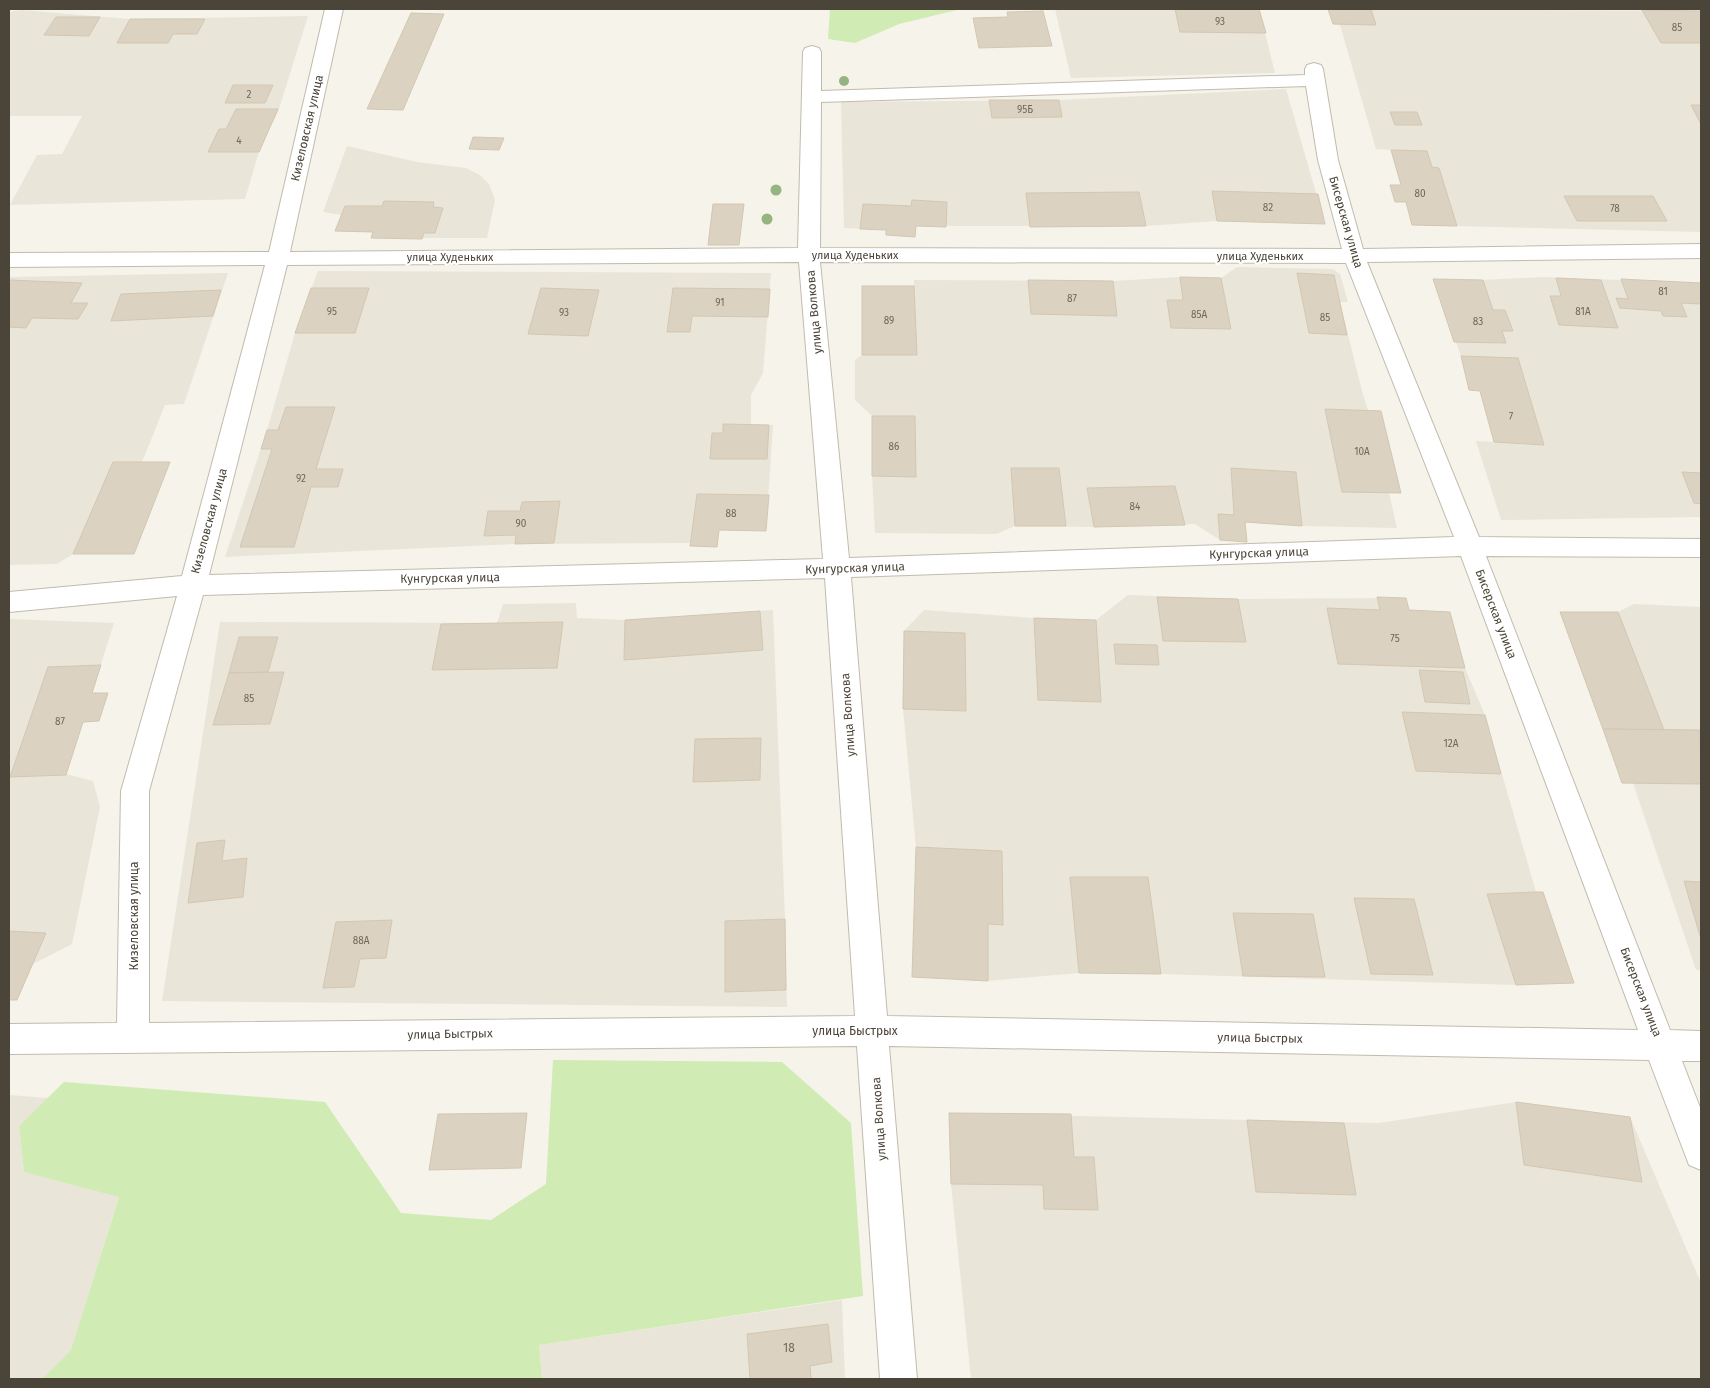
<svg xmlns="http://www.w3.org/2000/svg" width="1710" height="1388" font-family="'Fira Sans',sans-serif">
<style>
.residential{fill:#eae5d9}
.green{fill:#d0ebb3}
.building{fill:#dbd2c2;stroke:#d3c7b2}
.lines{fill:none;stroke-linecap:round;stroke-linejoin:round}
.minor-casing{stroke:#c2bbad;stroke-width:2}
.minor{fill:#fff;fill-rule:evenodd}
.tree{fill:#96b480}
.labels{text-anchor:middle;stroke-width:4.5;stroke-linejoin:round;paint-order:stroke}
.number-label{font-size:10px;fill:#6f685a}
.far-street-label{font-size:11px;fill:#4b4438;stroke:#fff}
.street-label{font-size:12px;fill:#4b4438;stroke:#fff}
.near-number-label{font-size:12px;fill:#6f685a}
</style>
<rect width="100%" height="100%" fill="#f6f3eb"/>
<g class="residential">
<polygon points="1055,9 1259,9 1275,73 1071,78"/>
<polygon points="1328,9 1701,11 1701,232 1412,225 1406,202 1395,202 1390,185 1401,185 1391,150 1376,149 1340,25 1333,24"/>
<polygon points="21,10 130,19 308,16 279,109 259,152 245,199 10,205 37,155 62,154 82,116 9,116 9,12"/>
<polygon points="1286,89 1325,224 1217,221 1146,226 916,226 915,237 886,235 886,230 844,228 841,102 1059,100"/>
<polygon points="347,146 417,162 466,168 480,175 489,184 495,200 487,238 371,238 373,232 335,231 341,215 323,212"/>
<polygon points="1237,267 1333,269 1340,274 1348,302 1340,302 1362,391 1368,410 1381,411 1401,493 1389,493 1397,528 1302,526 1245,522 1247,542 1220,540 1195,524 1094,527 1015,526 996,534 875,533 872,476 872,416 855,400 855,360 862,355 862,286 914,286 914,280 1113,281 1180,277 1221,278"/>
<polygon points="318,271 771,273 763,373 751,395 751,424 773,425 766,531 719,530 717,547 690,546 690,543 515,544 225,557 267,430 295,333"/>
<polygon points="228,273 184,404 165,405 142,462 170,462 134,554 73,554 57,564 9,565 9,277"/>
<polygon points="1543,277 1701,283 1701,517 1501,520 1476,441 1494,442 1480,391 1469,390 1461,356 1433,279 1483,280"/>
<polygon points="1128,595 1238,599 1406,598 1409,610 1450,612 1465,668 1485,715 1536,892 1543,892 1574,983 1516,985 1161,974 1079,973 988,981 912,977 916,848 903,709 904,631 924,610 1034,618 1096,620"/>
<polygon points="576,603 577,618 625,620 773,610 785,919 787,1007 162,1001 220,622 497,623 503,604"/>
<polygon points="1634,604 1701,607 1701,970 1696,970 1633,783 1622,783 1560,612 1618,612"/>
<polygon points="9,619 114,623 92,693 108,693 99,721 83,722 66,774 93,781 100,807 72,944 33,964 17,1000 9,1000"/>
<polygon points="9,1095 48,1098 19,1126 24,1172 119,1196 71,1351 42,1379 9,1379"/>
<polygon points="1516,1102 1630,1117 1701,1283 1701,1379 971,1379 951,1184 949,1113 1379,1123"/>
<polygon points="842,1300 845,1379 542,1379 539,1345"/>
</g>
<g class="green">
<polygon points="830,9 961,9 899,24 855,43 828,39"/>
<polygon points="553,1060 782,1062 851,1123 863,1296 539,1345 542,1379 42,1379 71,1350 119,1197 24,1172 19,1126 64,1082 325,1102 401,1213 491,1220 546,1184"/>
</g>
<g class="building">
<polygon points="1175,9 1259,9 1266,33 1180,32"/>
<polygon points="1328,9 1371,9 1376,25 1333,24"/>
<polygon points="1642,10 1701,11 1701,43 1661,43"/>
<polygon points="1043,11 1052,46 979,48 973,18 1008,17 1007,12"/>
<polygon points="411,13 444,14 403,110 367,109"/>
<polygon points="56,17 100,17 89,36 44,35"/>
<polygon points="130,19 205,19 197,34 173,34 168,43 117,43"/>
<polygon points="233,85 273,85 265,103 225,103"/>
<polygon points="989,100 1059,100 1062,117 992,118"/>
<polygon points="1691,105 1701,105 1701,124"/>
<polygon points="236,109 278,109 259,152 208,152 219,129 226,129"/>
<polygon points="1390,112 1417,112 1422,125 1395,125"/>
<polygon points="473,137 504,138 499,150 469,149"/>
<polygon points="1391,150 1427,151 1432,167 1439,168 1457,226 1412,225 1406,202 1395,202 1390,185 1401,185"/>
<polygon points="1212,191 1318,194 1325,224 1217,221"/>
<polygon points="1139,192 1146,226 1030,227 1026,193"/>
<polygon points="1564,196 1653,196 1667,221 1577,221"/>
<polygon points="912,200 947,202 946,227 916,226 915,237 886,235 886,230 860,229 863,204 911,206"/>
<polygon points="384,201 434,202 433,207 443,208 435,233 424,233 422,239 371,238 373,232 335,231 345,206 382,206"/>
<polygon points="713,204 744,204 739,245 708,245"/>
<polygon points="1297,273 1334,275 1347,335 1309,333"/>
<polygon points="1180,277 1221,278 1231,329 1171,328 1167,300 1183,300"/>
<polygon points="1556,278 1601,280 1618,328 1559,325 1550,296 1561,296"/>
<polygon points="1433,279 1483,280 1493,310 1505,310 1513,331 1502,331 1506,343 1454,342"/>
<polygon points="1621,279 1701,283 1701,304 1681,303 1687,317 1663,316 1661,311 1620,308 1616,298 1628,299"/>
<polygon points="9,280 82,283 71,303 88,303 78,319 32,318 26,328 9,327"/>
<polygon points="1028,280 1113,281 1117,316 1031,314"/>
<polygon points="862,286 914,286 917,355 862,355"/>
<polygon points="311,288 369,288 355,333 295,333"/>
<polygon points="541,288 599,290 588,336 528,334"/>
<polygon points="673,288 770,289 768,317 692,316 690,332 667,332"/>
<polygon points="221,290 213,316 111,321 121,294"/>
<polygon points="1461,356 1518,358 1544,445 1494,442 1480,391 1469,390"/>
<polygon points="286,407 335,407 316,469 343,469 338,487 311,487 294,547 240,547 272,449 261,449 267,430 278,430"/>
<polygon points="1325,409 1381,411 1401,493 1342,492"/>
<polygon points="872,416 915,416 916,477 872,476"/>
<polygon points="723,424 769,425 767,459 710,459 712,433 723,433"/>
<polygon points="113,462 170,462 134,554 73,554"/>
<polygon points="1011,468 1059,468 1066,526 1015,526"/>
<polygon points="1231,468 1296,472 1302,526 1245,522 1247,542 1220,540 1218,514 1234,515"/>
<polygon points="1682,472 1701,473 1701,504 1694,503"/>
<polygon points="1175,486 1185,525 1094,527 1087,488"/>
<polygon points="697,494 769,495 766,531 719,530 717,547 690,546"/>
<polygon points="560,501 554,543 515,544 516,535 484,536 488,511 520,511 522,502"/>
<polygon points="1157,597 1238,599 1246,642 1163,641"/>
<polygon points="1377,597 1406,598 1409,610 1450,612 1465,668 1338,664 1327,608 1380,610"/>
<polygon points="760,611 763,650 624,660 625,620"/>
<polygon points="1560,612 1618,612 1664,730 1603,729"/>
<polygon points="1034,618 1096,620 1101,702 1038,700"/>
<polygon points="563,622 557,668 432,670 441,624"/>
<polygon points="904,631 965,633 966,711 903,709"/>
<polygon points="239,637 278,637 268,672 229,673"/>
<polygon points="1114,644 1157,645 1159,665 1116,664"/>
<polygon points="101,665 92,693 108,693 99,721 83,722 66,775 10,777 48,667"/>
<polygon points="1419,670 1463,672 1470,704 1425,702"/>
<polygon points="284,672 270,724 213,725 229,673"/>
<polygon points="1402,712 1485,715 1501,774 1416,771"/>
<polygon points="1603,729 1700,730 1701,784 1622,783"/>
<polygon points="761,738 760,780 693,782 695,739"/>
<polygon points="225,840 222,861 247,858 243,897 188,903 197,843"/>
<polygon points="916,847 1002,851 1003,925 988,924 988,981 912,977"/>
<polygon points="1070,877 1148,877 1161,974 1079,973"/>
<polygon points="1684,881 1701,882 1701,939"/>
<polygon points="1536,892 1543,892 1574,983 1516,985 1487,894"/>
<polygon points="1354,898 1414,899 1433,975 1371,974"/>
<polygon points="1233,913 1313,914 1325,977 1243,976"/>
<polygon points="785,919 786,990 725,992 725,921"/>
<polygon points="392,920 386,958 360,959 354,987 323,988 336,922"/>
<polygon points="9,931 46,933 17,1000 9,1000"/>
<polygon points="1516,1102 1630,1117 1642,1182 1524,1165"/>
<polygon points="527,1113 521,1168 429,1170 438,1114"/>
<polygon points="949,1113 1071,1114 1074,1157 1094,1157 1098,1210 1044,1209 1043,1185 951,1184"/>
<polygon points="1247,1120 1344,1123 1356,1195 1256,1192"/>
<polygon points="828,1324 832,1362 810,1366 811,1379 750,1379 747,1334"/>
</g>
<g class="lines">
<defs>
<path id="minor" d="M325 9H343L290 252 798 248 803 52 805 48 812 46 819 48 821 52V91L1305 75V69L1307 65 1314 63 1321 65 1323 69 1338 160 1363 249 1701 244V258L1367 262 1479 537 1701 539V557L1486 556 1670 1030 1701 1031V1061H1682L1701 1110V1170L1689 1165 1649 1060 889 1046 917 1379H880L857 1046 9 1054V1024L117 1023 121 791 177 596 9 612V592L182 576 265 265 9 267V253L269 252ZM1306 86 1318 160 1342 249 820 248 821 102ZM799 262 823 559 209 575 287 265ZM820 262 1346 263 1454 537 849 558ZM1461 556 1638 1030 887 1016 851 577ZM825 578 855 1016 149 1023V791L203 595Z"/>
</defs>
<use href="#minor" class="minor-casing"/>
<use href="#minor" class="minor"/>
</g>
<g class="tree">
<circle cx="844" cy="81" r="5"/>
<circle cx="776" cy="190" r="5.5"/>
<circle cx="767" cy="219" r="5.5"/>
</g>
<g class="labels">
<g class="number-label">
<text x="1220" y="25">93</text>
<text x="1677" y="31">85</text>
<text x="249" y="98">2</text>
<text x="1025" y="113">95Б</text>
<text x="239" y="144">4</text>
<text x="1420" y="197">80</text>
<text x="1268" y="211">82</text>
<text x="1615" y="212">78</text>
<text x="1663" y="295">81</text>
<text x="1072" y="302">87</text>
<text x="720" y="306">91</text>
<text x="332" y="315">95</text>
<text x="1583" y="315">81А</text>
<text x="564" y="316">93</text>
<text x="1199" y="318">85А</text>
<text x="1325" y="321">85</text>
<text x="889" y="324">89</text>
<text x="1478" y="325">83</text>
<text x="1511" y="420">7</text>
<text x="894" y="450">86</text>
<text x="1362" y="455">10А</text>
<text x="301" y="482">92</text>
<text x="1135" y="510">84</text>
<text x="731" y="517">88</text>
<text x="521" y="527">90</text>
<text x="1395" y="642">75</text>
<text x="249" y="702">85</text>
<text x="60" y="725">87</text>
<text x="1451" y="747">12А</text>
<text x="361" y="944">88А</text>
</g>
<g class="far-street-label">
<text x="855" y="259">улица Худеньких</text>
<text x="1260" y="260">улица Худеньких</text>
<text x="450" y="261">улица Худеньких</text>
</g>
<g class="street-label">
<text transform="translate(307 128) rotate(-77)" y="4">Кизеловская улица</text>
<text transform="translate(1346 222) rotate(74)" y="4">Бисерская улица</text>
<text transform="translate(814 312) rotate(-95)" y="4">улица Волкова</text>
<text transform="translate(209 521) rotate(-75)" y="4">Кизеловская улица</text>
<text transform="translate(1259 553) rotate(-2)" y="4">Кунгурская улица</text>
<text transform="translate(855 568) rotate(-2)" y="4">Кунгурская улица</text>
<text transform="translate(450 578) rotate(-1)" y="4">Кунгурская улица</text>
<text transform="translate(1496 614) rotate(69)" y="4">Бисерская улица</text>
<text transform="translate(848 715) rotate(-94)" y="4">улица Волкова</text>
<text transform="translate(134 916) rotate(-90)" y="4">Кизеловская улица</text>
<text transform="translate(1641 992) rotate(69)" y="4">Бисерская улица</text>
<text x="855" y="1035">улица Быстрых</text>
<text transform="translate(450 1034) rotate(-1)" y="4">улица Быстрых</text>
<text transform="translate(1260 1038) rotate(1)" y="4">улица Быстрых</text>
<text transform="translate(879 1119) rotate(-94)" y="4">улица Волкова</text>
</g>
<g class="near-number-label">
<text x="789" y="1352">18</text>
</g>
</g>
<rect width="1710" height="1388" fill="none" stroke="#4b4438" stroke-width="20"/>
</svg>
